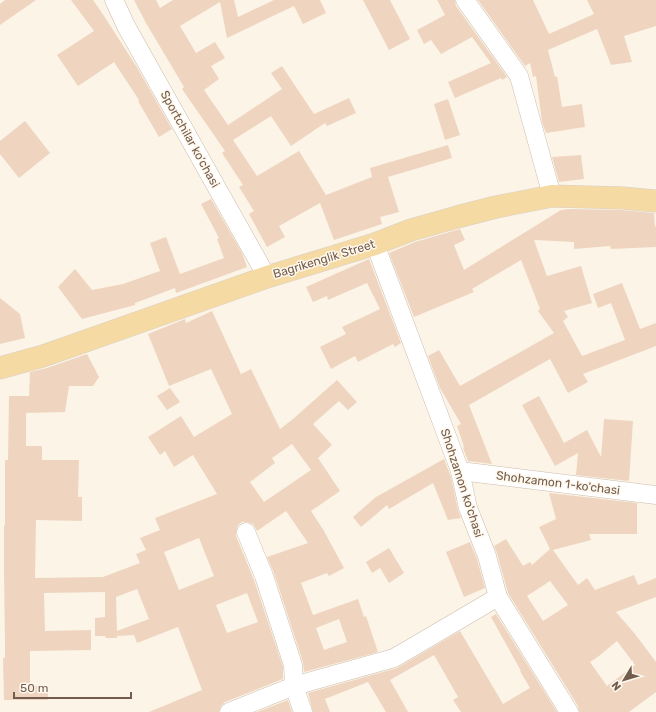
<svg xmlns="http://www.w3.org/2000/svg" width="656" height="712" font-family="Rubik,sans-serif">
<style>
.building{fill:#efd5c0;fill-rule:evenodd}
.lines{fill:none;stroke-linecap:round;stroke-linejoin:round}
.minor-casing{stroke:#ccbcad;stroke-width:19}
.major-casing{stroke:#d8d1cd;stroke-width:23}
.minor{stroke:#fff;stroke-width:18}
.major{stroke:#f5daa3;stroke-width:22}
.labels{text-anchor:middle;stroke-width:3;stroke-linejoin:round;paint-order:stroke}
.street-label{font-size:12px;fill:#735c4d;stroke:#fef8ed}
</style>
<rect width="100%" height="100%" fill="#fbf4e7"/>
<g class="building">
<polygon points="5,0 36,0 0,25 0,4"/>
<polygon points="71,0 93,0 104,16 138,69 172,129 159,137 138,101 139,100 114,62 78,86 57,55 94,31"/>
<polygon points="134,0 156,0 160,8 173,0 234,0 238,17 274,0 320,0 326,13 303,24 294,6 227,38 220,2 180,26 196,53 215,42 225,58 211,66 219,79 204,90 228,125 282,89 271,73 282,66 314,114 349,98 356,113 327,126 325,123 291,146 271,116 233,140 257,176 299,151 326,195 372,177 370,168 448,145 452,158 388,177 399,212 380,217 382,224 334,240 320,203 279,226 285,237 267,247 249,214 254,211 239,187 243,185 222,153 225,151 182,89 184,87 146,23"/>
<polygon points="363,0 390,0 410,39 389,50"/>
<polygon points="437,0 455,0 456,6 507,77 502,80 501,78 455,98 448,82 491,63 472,37 441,54 431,40 424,44 417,30 445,15"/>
<polygon points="478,0 533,0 549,34 594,14 587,0 656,0 656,26 624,36 632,62 611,65 597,29 548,50 555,77 557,76 562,107 582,104 585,127 546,133 542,122 536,76 533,77 530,63 525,66"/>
<polygon points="448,99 460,135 445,140 434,104"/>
<polygon points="25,121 50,153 19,178 0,154 0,141"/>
<polygon points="581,155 584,179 559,182 552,157"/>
<polygon points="211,199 242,253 247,267 176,293 175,288 135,303 135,305 82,319 58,287 75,269 92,290 123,284 160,271 150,243 166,237 180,274 224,258 217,239 219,238 201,204"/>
<polygon points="570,209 622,210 654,213 655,227 656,226 656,247 611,249 610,246 574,249 574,242 534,240 547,276 581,266 592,303 564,311 568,317 563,321 582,356 625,340 611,303 598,308 593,294 622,283 640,329 656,323 656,346 583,374 588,382 568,393 550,359 469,405 492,464 468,461 463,448 464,447 457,426 461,424 440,388 428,356 439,350 460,386 554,333 538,311 540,309 521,260 472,289 474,292 414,317 389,253 415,242 460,229 465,240 454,245 464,270 561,210"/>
<polygon points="369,259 401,343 395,347 393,344 358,362 355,356 331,369 320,347 346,334 342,327 380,309 367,283 328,300 327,296 313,302 306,287"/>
<polygon points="0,298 20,314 25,338 0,344"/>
<path d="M212 311 241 374 251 369 280 429 293 419 337 380 357 402 348 410 339 401 313 424 332 445 318 458 340 491 311 511 324 531 344 568 329 576 327 573 301 583 313 615 358 599 364 617 366 616 378 652 304 672 303 662 274 573 267 557 308 543 286 511 257 531 253 524 247 522H242L238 525 236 531V536L254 580 283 667V679L225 702 221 706 219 712H149L202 690 178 627 137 643 134 635 117 636V638H106L105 636H95V618L105 617V592L44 593 45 631 91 630V650L30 651V686H48V700H4L3 658H5V643L4 574V525H5V460H8L9 396H29L30 372 47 368 87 354 99 377 93 386H69L65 412 26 413V446H42V460H79L78 497H82V521L36 520 35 578 103 577 140 563 136 554 146 550 140 538 160 530 155 518 217 494 193 455 174 467 165 451 160 455 148 437 181 416 194 437 232 414 211 369 169 386 148 334 185 319 186 323ZM292 444 311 470 264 502 250 482 275 463 272 458ZM199 538 214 576 179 590 164 552ZM137 589 149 619 117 631 116 597ZM247 593 258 622 227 633 216 605ZM339 619 347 642 324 650 316 628Z"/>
<polygon points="170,388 180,402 167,410 157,396"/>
<polygon points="539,396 564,443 587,430 601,457 604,419 633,421 629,481 576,475 578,453 555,466 522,405"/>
<polygon points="444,459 451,477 458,510 461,518 448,520 433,483 389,509 387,505 361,527 353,517 376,497"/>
<path d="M549 493 637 503V534H589L591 540 553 550 578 585 587 578 595 590 634 575 638 585 656 578V597L616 612 635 634 656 662V692L629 712H579L578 706 508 593 497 553 494 546 506 539 523 566 530 562 532 565 550 549 539 527 556 519ZM550 581 568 605 543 621 527 596ZM617 641 635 665 607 686 590 662 599 656Z"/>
<polygon points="470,542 477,559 485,588 464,597 446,552"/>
<polygon points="389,548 404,573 389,583 380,568 372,573 366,562"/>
<polygon points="496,614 557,712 461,712 453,700 458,697 434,655 390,680 408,712 386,712 368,682 325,699 330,712 313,712 308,693 397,668 460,631 503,704 530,688 520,671 521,671 491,617"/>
<polygon points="288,700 292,712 257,712"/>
</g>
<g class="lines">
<defs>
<g id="minor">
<polyline points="114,0 126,26 267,277"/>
<polyline points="465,0 519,76 552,196"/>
<polyline points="375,244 460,471 468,508 487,556 498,597 569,712"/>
<polyline points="460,471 656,495"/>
<polyline points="246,532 264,576 293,665 294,686 303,712"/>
<polyline points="229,712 294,686 394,658 498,597"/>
</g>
<polyline id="major" points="0,368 43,356 267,277 375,244 411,230 457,217 496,207 552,196 623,198 656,201"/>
</defs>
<use href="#minor" class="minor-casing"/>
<use href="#major" class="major-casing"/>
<use href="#minor" class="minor"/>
<use href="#major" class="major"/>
</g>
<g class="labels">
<g class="street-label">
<text transform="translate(190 139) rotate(61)" y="4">Sportchilar ko‘chasi</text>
<text transform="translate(324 259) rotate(-17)" y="4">Bagrikenglik Street</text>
<text transform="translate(462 483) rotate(72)" y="4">Shohzamon ko'chasi</text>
<text transform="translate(558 483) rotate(7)" y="4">Shohzamon 1-ko'chasi</text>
</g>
</g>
<g transform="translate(624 680) rotate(232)" stroke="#fef8ed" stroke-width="3" paint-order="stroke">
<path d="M0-3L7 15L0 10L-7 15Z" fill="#735c4d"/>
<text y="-6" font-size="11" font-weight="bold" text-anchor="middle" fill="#735c4d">N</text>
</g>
<path d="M14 692v6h117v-6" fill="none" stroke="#735c4d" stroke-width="2"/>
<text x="20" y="692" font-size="12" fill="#735c4d" stroke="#fef8ed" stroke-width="3" paint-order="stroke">50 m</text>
</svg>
